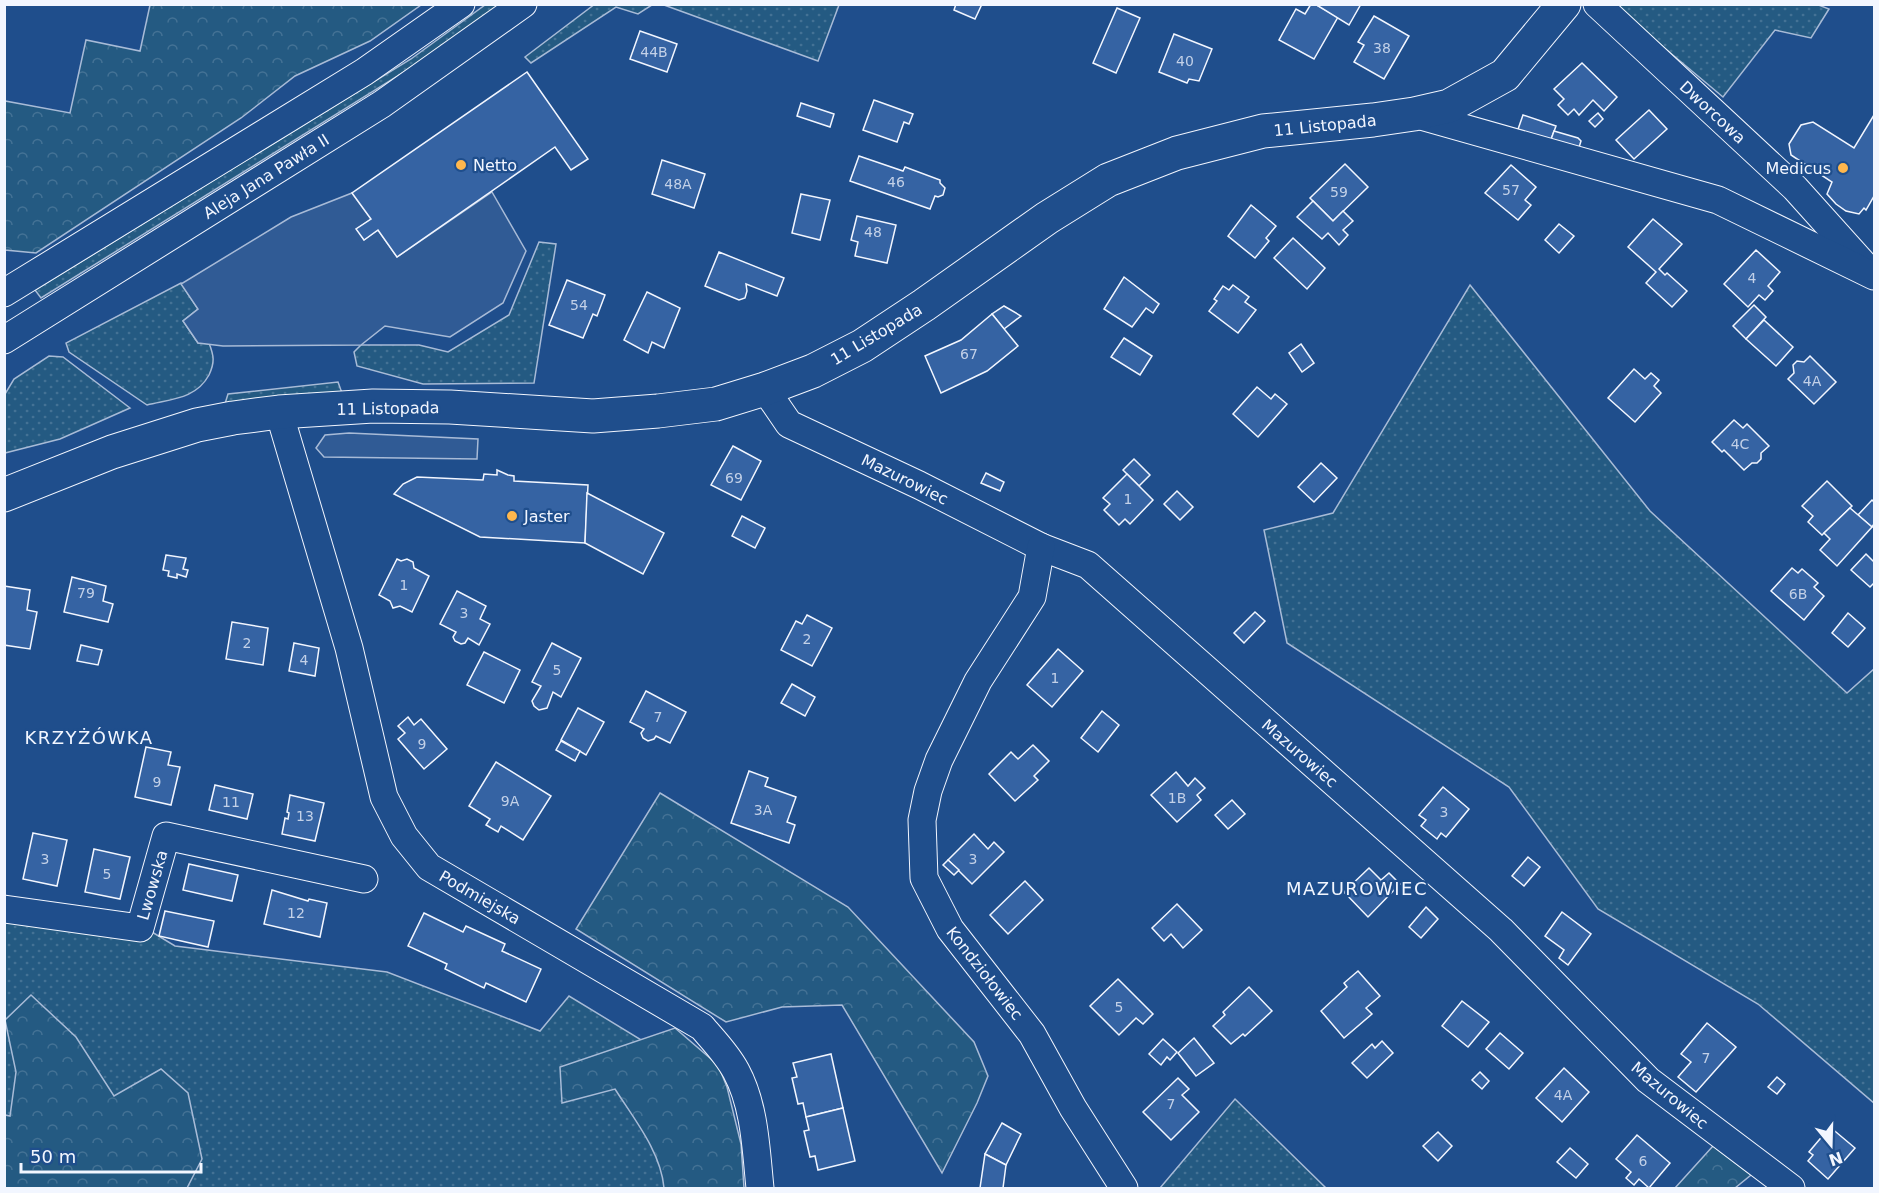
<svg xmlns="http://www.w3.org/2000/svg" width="1879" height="1193" font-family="'DejaVu Sans',sans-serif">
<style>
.grass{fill:url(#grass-dots);stroke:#a8bbd7;stroke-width:1.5}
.forest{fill:url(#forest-crowns);stroke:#a8bbd7;stroke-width:1.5}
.parking{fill:#305b95;stroke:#a8bbd7;stroke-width:1.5}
.building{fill:#3563a3;stroke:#f2f6ff;stroke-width:1.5}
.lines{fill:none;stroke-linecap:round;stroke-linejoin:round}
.minor-casing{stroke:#f2f6ff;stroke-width:29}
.major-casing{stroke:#f2f6ff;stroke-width:35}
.minor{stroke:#1f4e8c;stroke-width:27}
.major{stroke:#1f4e8c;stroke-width:33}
.poi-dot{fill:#ffb74d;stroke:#1f4e8c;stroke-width:2}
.labels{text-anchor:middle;stroke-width:4.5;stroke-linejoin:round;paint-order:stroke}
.number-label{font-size:14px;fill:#c3d1e8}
.street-label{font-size:16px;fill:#f2f6ff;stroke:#1f4e8c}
.poi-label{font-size:16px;fill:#f2f6ff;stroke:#1f4e8c;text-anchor:start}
.neighbourhood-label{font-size:18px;letter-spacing:1.5px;fill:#f2f6ff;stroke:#1f4e8c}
</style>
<defs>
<pattern id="grass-dots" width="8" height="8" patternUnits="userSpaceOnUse" patternTransform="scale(1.5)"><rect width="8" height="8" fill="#245a82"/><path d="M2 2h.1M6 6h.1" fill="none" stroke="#447295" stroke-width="1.8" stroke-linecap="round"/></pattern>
<pattern id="forest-crowns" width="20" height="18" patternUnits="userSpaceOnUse" patternTransform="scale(1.5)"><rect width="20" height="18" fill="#245a82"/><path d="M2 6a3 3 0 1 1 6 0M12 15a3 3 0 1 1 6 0" fill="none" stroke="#447295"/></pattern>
</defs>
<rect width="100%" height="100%" fill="#1f4e8c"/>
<g class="grass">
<polygon points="595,4 652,5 638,14 616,7 531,63 525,57"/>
<polygon points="1816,4 1829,9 1811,38 1775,30 1723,97 1613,5"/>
<polygon points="485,5 501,5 425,59 41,298 35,290 411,59"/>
<polygon points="664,5 839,5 818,61"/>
<polygon points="539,242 556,244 534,383 423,384 357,366 354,352 361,345 419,345 448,352 509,315"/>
<path d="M181 283 198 309 183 321 198 343H209C214 356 215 362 209 375 196 399 171 399 147 405L69 352 66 343Z"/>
<polygon points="1470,285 1650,511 1847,693 1874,669 1874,1103 1758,1004 1598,909 1509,787 1287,643 1264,530 1333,513"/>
<polygon points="49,356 63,357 130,408 60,439 5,453 5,394 14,379"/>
<polygon points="338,382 342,393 224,407 228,394"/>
<polygon points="4,917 152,932 175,946 387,972 540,1031 569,996 661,1052 712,1188 5,1188"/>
<polygon points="1235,1099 1326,1188 1160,1188"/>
</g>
<g class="forest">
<polygon points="150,5 421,5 370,41 295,76 241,118 36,253 5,250 5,101 70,113 86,40 140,51"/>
<polygon points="660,793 848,907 974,1042 988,1076 977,1103 942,1173 842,1005 782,1007 726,1022 576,929"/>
<polygon points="31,995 76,1037 114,1096 161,1069 188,1093 202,1159 187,1188 5,1188 5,1115 10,1116 16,1072 5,1020"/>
<path d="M675 1028 718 1065 727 1087 741 1144 744 1188H664C661 1152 634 1119 615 1089L562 1103 560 1067Z"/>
<polygon points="1713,1146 1751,1175 1735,1188 1675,1188"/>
</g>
<g class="parking">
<polygon points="492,192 526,251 503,303 450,337 385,326 361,345 223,346 198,343 183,321 198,309 181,284 291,217 352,193 371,219 357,229 364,240 378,230 397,257"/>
<polygon points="349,433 478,439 477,459 324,457 316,448 325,435"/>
</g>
<g class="building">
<polygon points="956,4 982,4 975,19 954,10"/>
<polygon points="1311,4 1315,4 1338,17 1314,59 1279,40 1296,9 1305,14"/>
<polygon points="1315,4 1361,4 1349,25"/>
<polygon points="1117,8 1140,18 1116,73 1093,63"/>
<polygon points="1374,16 1409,36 1384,79 1354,62 1364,45 1358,42"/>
<polygon points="640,31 677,44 667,72 630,59"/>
<polygon points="1174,34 1212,49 1199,81 1189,79 1187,83 1159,72"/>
<polygon points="1582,63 1617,97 1604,111 1593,100 1579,115 1574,109 1568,115 1558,105 1564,99 1554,89"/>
<polygon points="527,72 588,159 571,170 555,147 397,257 378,230 364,240 356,229 371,219 352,193"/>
<polygon points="874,100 913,114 909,124 904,122 897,142 863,130"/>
<polygon points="801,103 834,114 830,127 797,116"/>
<polygon points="1649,110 1667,129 1634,159 1616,140"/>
<polygon points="1598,113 1603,119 1595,127 1589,121"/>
<polygon points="1523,115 1556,126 1549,145 1516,135"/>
<polygon points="1874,115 1874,196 1866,210 1864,208 1859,214 1846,211 1836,204 1827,194 1832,182 1791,155 1789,144 1801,125 1813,122 1854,148"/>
<polygon points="1554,131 1578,138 1581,141 1577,154 1549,145"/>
<polygon points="859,156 903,171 905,167 940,180 940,183 945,188 943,195 938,197 935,196 930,209 850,181"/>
<polygon points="662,160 705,174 694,208 652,194"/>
<polygon points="1345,164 1368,187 1333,221 1310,198"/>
<polygon points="1511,165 1536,187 1525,200 1531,205 1518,220 1485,193"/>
<polygon points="801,194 830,200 820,240 792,233"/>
<polygon points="1313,201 1333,221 1343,211 1353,221 1343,230 1348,235 1339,245 1328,233 1322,239 1297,217"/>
<polygon points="1251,205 1276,226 1266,238 1269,241 1255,258 1228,236"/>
<polygon points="857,216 896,225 887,263 855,256 858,242 851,240"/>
<polygon points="1653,219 1682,244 1659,269 1665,275 1667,273 1687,291 1672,307 1646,283 1656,272 1628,247"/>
<polygon points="1559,224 1574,236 1559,253 1545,240"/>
<polygon points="1293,238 1325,268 1307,289 1274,258"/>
<polygon points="1756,250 1780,272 1768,286 1773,291 1765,300 1759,295 1748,307 1724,284"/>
<polygon points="719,252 784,278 777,296 746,284 747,291 745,298 739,300 705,286"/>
<polygon points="1124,277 1159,304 1153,313 1146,308 1132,327 1104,309"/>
<polygon points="567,280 605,295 597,316 593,314 583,338 549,325"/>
<polygon points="1233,285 1249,297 1245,302 1256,310 1238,333 1209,311 1217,301 1214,299 1223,286 1229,290"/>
<polygon points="647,292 680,308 664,348 652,342 648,353 624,340"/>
<polygon points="1754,305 1766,317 1746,339 1733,326"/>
<polygon points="1004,306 1021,316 1004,329 992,314"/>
<polygon points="992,314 1018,346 987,371 941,393 925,356 961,340"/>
<polygon points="1764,320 1793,347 1776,366 1746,339"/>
<polygon points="1124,338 1152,356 1140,375 1111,357"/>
<polygon points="1301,344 1314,363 1302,372 1289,353"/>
<polygon points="1810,356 1836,382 1814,404 1788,379 1794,373 1793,365 1797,361 1804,362"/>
<polygon points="1634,369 1645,379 1651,373 1659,380 1654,386 1661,393 1635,422 1608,398"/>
<polygon points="1257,387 1271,399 1275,394 1287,404 1258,437 1233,414"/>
<polygon points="1734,420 1743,428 1747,424 1769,446 1761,453 1761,459 1757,463 1752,463 1744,470 1724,450 1722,452 1712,442"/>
<polygon points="733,446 761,461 741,500 711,485"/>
<polygon points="1134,459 1150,475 1139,486 1123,470"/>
<polygon points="1321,463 1337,478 1314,502 1298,487"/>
<polygon points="497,470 508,475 514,476 514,481 588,485 585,543 480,537 394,494 403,484 417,477 483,480 484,474 497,475"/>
<polygon points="986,473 1004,482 1000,491 981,483"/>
<polygon points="1127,474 1153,500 1130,524 1125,519 1119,525 1104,510 1110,504 1103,498"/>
<polygon points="1827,481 1852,506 1822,535 1808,522 1813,516 1802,506"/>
<polygon points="1177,491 1193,507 1180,520 1164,504"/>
<polygon points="587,493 664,533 643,574 585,543"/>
<polygon points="1872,500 1874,502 1874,524 1872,527 1858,515"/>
<polygon points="1850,508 1872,527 1837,566 1820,550 1830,539 1824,533"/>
<polygon points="742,516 765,528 755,548 732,536"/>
<polygon points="1866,554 1874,562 1874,583 1870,587 1851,570"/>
<polygon points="166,555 186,558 183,569 188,570 186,577 177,574 177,578 168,576 169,571 163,570"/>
<polygon points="397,559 401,561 407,559 413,562 414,568 429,576 412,612 400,606 393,608 390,601 379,595"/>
<polygon points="1792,568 1798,573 1802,569 1818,583 1814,587 1824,596 1804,620 1771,591"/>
<polygon points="72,577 106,586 103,601 113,604 108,622 64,612"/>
<polygon points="4,586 30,590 27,610 37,612 30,649 4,645"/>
<polygon points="457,591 486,606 480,619 490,624 479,645 468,638 465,643 461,644 455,641 453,637 456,632 440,624"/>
<polygon points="1255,612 1265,621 1244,643 1234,633"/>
<polygon points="1848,613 1865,628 1848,647 1832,633"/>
<polygon points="807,615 832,628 812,666 781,650 796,621 802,624"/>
<polygon points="232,622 268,628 263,665 226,659"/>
<polygon points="294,643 319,648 315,676 289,671"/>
<polygon points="552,643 581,658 561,697 553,692 547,708 539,710 534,706 532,701 541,686 532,682"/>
<polygon points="81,645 102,650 98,665 77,661"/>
<polygon points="1058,649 1083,671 1052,707 1027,685"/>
<polygon points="484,652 520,670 504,703 467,685"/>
<polygon points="792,684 815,697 805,716 781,703"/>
<polygon points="646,691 686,712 670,743 656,736 654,739 648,741 643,738 641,733 644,729 630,722"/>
<polygon points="578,708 604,722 586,755 561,740"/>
<polygon points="1102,711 1119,725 1098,752 1081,738"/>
<polygon points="408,717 414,725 421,719 447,749 424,769 398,739 405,733 398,726"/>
<polygon points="561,741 580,751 575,761 556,750"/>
<polygon points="1033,745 1049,761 1034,776 1038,780 1015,801 989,774 1011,752 1018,759"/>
<polygon points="146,747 171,752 168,765 180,767 171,805 135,797"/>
<polygon points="496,762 551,796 523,840 501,826 498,832 486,825 490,819 469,806"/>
<polygon points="749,771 768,778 765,786 796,797 787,822 795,825 789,843 731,823"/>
<polygon points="1176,772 1188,786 1195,778 1205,788 1197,795 1201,800 1177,822 1151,795"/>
<polygon points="215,785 253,794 247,819 209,810"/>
<polygon points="1443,787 1469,809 1446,837 1441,833 1437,839 1421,826 1426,820 1419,815"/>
<polygon points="290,795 324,803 315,841 282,834 285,818 288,819 289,813 287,812"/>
<polygon points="1232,800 1245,814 1228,829 1215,815"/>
<polygon points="33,833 67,840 57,886 23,879"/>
<polygon points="974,834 988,849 994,842 1004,852 972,884 948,860"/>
<polygon points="94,849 130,857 120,899 85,892"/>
<polygon points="1528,857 1540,867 1524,886 1512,876"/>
<polygon points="948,860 959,870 954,875 943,865"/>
<polygon points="189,864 238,875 232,901 183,890"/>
<polygon points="1369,868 1381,880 1389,873 1400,884 1368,917 1344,892"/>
<polygon points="1025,881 1043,900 1008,934 990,915"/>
<polygon points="272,890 308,901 309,899 327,903 320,937 264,924"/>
<polygon points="1177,904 1202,930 1183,948 1171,934 1164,941 1152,928"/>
<polygon points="1426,907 1438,919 1421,938 1409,927"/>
<polygon points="165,911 214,921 208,947 159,936"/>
<polygon points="1562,912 1591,934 1568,965 1559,958 1564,950 1545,936"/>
<polygon points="424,913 463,932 466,926 505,944 502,951 541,969 526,1002 486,983 484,988 445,969 447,964 408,946"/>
<polygon points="1358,971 1380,996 1366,1008 1372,1014 1344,1038 1321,1011 1347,987 1344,983"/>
<polygon points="1118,979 1153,1014 1143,1024 1136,1018 1119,1035 1090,1006"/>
<polygon points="1249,987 1272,1011 1245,1036 1243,1034 1231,1044 1213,1026 1225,1015 1223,1012"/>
<polygon points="1462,1001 1489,1022 1468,1047 1442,1026"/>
<polygon points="1707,1023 1736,1047 1696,1092 1678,1077 1691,1062 1681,1054"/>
<polygon points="1500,1033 1523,1053 1509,1069 1486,1049"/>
<polygon points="1194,1038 1214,1063 1196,1076 1178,1053"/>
<polygon points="1163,1039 1177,1052 1170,1060 1167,1057 1161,1065 1149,1054"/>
<polygon points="1382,1041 1393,1053 1367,1078 1352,1063 1372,1044 1375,1048"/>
<polygon points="831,1054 843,1108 806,1117 803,1103 798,1104 792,1078 797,1077 793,1063"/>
<polygon points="1564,1068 1589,1092 1562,1122 1536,1098"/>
<polygon points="1480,1072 1489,1081 1482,1089 1472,1080"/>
<polygon points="1777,1077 1785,1084 1777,1094 1768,1087"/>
<polygon points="1178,1078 1189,1089 1182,1095 1199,1112 1171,1140 1143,1112"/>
<polygon points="843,1108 855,1161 818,1170 815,1156 810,1157 804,1131 809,1130 806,1117"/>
<polygon points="1002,1123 1021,1134 1006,1165 985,1154"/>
<polygon points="1830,1127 1855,1148 1828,1179 1808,1161 1813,1155 1809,1152"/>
<polygon points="1438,1132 1452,1146 1438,1161 1423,1146"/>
<polygon points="1637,1135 1670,1163 1649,1188 1639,1179 1634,1185 1626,1178 1631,1172 1616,1159"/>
<polygon points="1570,1148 1588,1164 1576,1178 1557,1162"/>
<polygon points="985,1154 1006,1165 1003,1188 980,1188"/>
</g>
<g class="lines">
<defs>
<g id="minor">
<polyline points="1597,4 1795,188 1866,267"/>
<polyline points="1414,114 1718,200 1874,276"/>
<polyline points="4,293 364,72 461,4"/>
<polyline points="4,340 382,104 523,4"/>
<polyline points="765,389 789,424 919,485 1041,547 1088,565 1501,930 1648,1080 1791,1188"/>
<path d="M279 412 349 648 384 797 404 836 429 867 702 1027C714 1041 727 1054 736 1071 755 1106 756 1150 760 1188"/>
<polyline points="1041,547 1032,597 978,681 939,760 928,791 922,820 924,878 950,929 1032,1034 1073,1108 1124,1188"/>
<polyline points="4,909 140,928 166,836 364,879"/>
</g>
<polyline id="major" points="4,495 112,452 197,425 233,418 279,412 373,406 450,407 593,416 658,411 716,404 765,389 813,371 862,346 924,305 1047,218 1108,180 1177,153 1263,131 1373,120 1414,114 1449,106 1505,75 1564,4"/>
</defs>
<use href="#minor" class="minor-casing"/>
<use href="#major" class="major-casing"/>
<use href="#minor" class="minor"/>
<use href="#major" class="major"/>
</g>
<g class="poi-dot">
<circle cx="461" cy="165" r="6"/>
<circle cx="1843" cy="168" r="6"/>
<circle cx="512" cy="516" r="6"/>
</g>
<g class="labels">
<g class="number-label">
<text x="1382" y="53">38</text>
<text x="654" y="57">44B</text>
<text x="1185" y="66">40</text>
<text x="896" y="187">46</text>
<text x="678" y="189">48A</text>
<text x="1511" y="195">57</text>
<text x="1339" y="197">59</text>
<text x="873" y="237">48</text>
<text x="1752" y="283">4</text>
<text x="579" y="310">54</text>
<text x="969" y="359">67</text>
<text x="1812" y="386">4A</text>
<text x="1740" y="449">4C</text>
<text x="734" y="483">69</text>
<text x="1128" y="504">1</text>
<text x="404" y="590">1</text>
<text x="86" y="598">79</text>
<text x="1798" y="599">6B</text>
<text x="464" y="618">3</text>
<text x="807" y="644">2</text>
<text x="247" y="648">2</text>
<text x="304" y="665">4</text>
<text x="557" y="675">5</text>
<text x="1055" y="683">1</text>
<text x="658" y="722">7</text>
<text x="422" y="749">9</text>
<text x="157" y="787">9</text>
<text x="1177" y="803">1B</text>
<text x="510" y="806">9A</text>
<text x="231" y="807">11</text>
<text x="763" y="815">3A</text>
<text x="1444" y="817">3</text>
<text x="305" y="821">13</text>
<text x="45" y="864">3</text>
<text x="973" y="864">3</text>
<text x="107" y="879">5</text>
<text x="296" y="918">12</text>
<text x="1119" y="1012">5</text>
<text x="1706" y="1063">7</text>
<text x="1563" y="1100">4A</text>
<text x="1171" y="1109">7</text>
<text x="1643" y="1166">6</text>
</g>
<g class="street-label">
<text transform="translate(1713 112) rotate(43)" y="6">Dworcowa</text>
<text transform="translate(1325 125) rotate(-6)" y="6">11 Listopada</text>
<text transform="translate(266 176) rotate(-32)" y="6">Aleja Jana Pawła II</text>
<text transform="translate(876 334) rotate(-31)" y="6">11 Listopada</text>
<text transform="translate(388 408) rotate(-1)" y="6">11 Listopada</text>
<text transform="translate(905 479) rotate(26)" y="6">Mazurowiec</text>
<text transform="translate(1300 753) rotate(41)" y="6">Mazurowiec</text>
<text transform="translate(152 885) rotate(-74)" y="6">Lwowska</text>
<text transform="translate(480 897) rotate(30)" y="6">Podmiejska</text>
<text transform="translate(985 973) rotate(52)" y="6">Kondziołowiec</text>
<text transform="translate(1670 1095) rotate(40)" y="6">Mazurowiec</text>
</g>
<g class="poi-label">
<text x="473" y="171">Netto</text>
<text x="1831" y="174" text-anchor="end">Medicus</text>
<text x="524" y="522">Jaster</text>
</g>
<g class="neighbourhood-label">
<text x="89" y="744">KRZYŻÓWKA</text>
<text x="1357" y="895">MAZUROWIEC</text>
</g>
</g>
<rect width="1879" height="1193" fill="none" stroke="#f2f6ff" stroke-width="12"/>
<g transform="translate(1831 1145) rotate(161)" stroke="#1f4e8c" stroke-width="4.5" paint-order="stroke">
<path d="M0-4.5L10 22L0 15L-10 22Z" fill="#f2f6ff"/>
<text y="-9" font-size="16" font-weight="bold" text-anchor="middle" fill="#f2f6ff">N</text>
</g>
<path d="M21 1163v9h180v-9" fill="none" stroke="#f2f6ff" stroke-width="3"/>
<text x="30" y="1163" font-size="18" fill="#f2f6ff" stroke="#1f4e8c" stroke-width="4.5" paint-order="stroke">50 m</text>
</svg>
